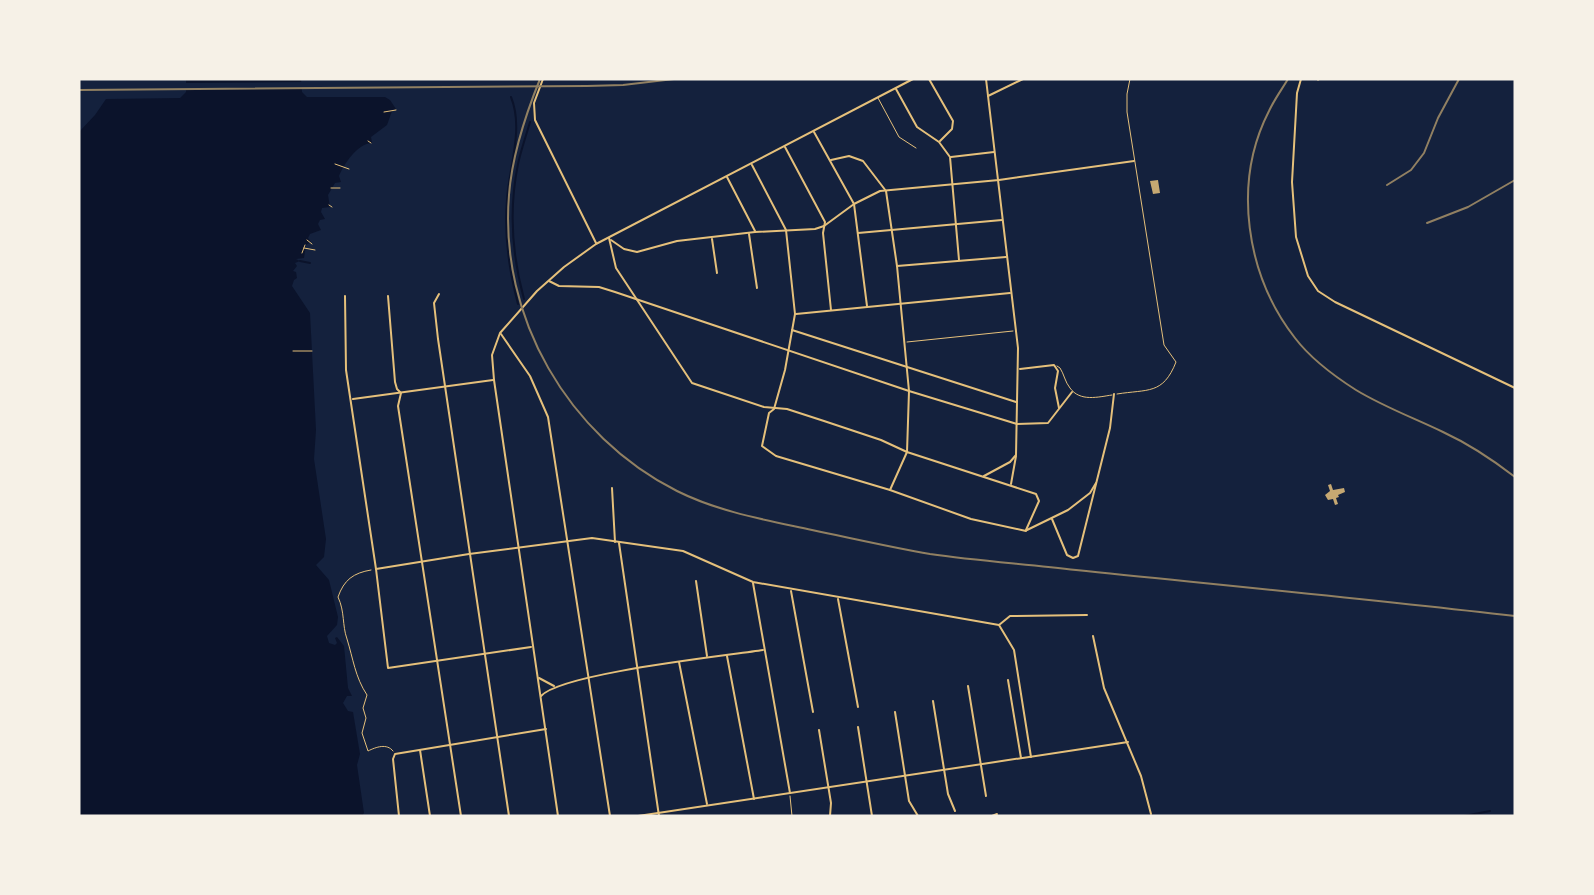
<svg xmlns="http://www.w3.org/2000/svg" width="1594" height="895" font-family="Roboto,sans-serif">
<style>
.water{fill:#0b132b}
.pier{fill:#14213d}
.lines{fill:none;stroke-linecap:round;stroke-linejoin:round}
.stream{stroke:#0b132b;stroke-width:2}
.building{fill:#c6a872}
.path{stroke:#e5c07b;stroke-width:1}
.service{stroke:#e5c07b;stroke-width:1}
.minor{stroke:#e5c07b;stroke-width:2}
.tertiary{stroke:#e5c07b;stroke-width:2}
.rail{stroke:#918062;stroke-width:2}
</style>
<rect width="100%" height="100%" fill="#14213d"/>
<path class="water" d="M186 79H301L302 92 307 97H385L390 100 396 109 392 111 387 125 371 137 372 143C358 143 344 164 339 176L341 182 335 183 328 195 330 207 322 208 321 212 325 219 320 220 318 224 321 230 310 234 308 238 311 242 306 245 304 258 296 259 300 261 295 263 297 266 293 271 296 272 297 278 294 280 292 286 310 313 316 430 314 459 326 539 324 557 316 565 329 580 338 617 337 625 327 636 329 643 335 645 337 643 335 638 337 637 344 646 348 688 352 696H347L343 703 348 711 353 712 360 754 357 765 364 813 362 816H79V132L95 115 106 99 180 98 186 92Z"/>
<polygon class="pier" points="304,82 304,89 185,90 185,83"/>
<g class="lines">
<g class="stream">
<path d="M511 97C524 129 509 167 507 200 504 235 509 270 518 304"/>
<polyline points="300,261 310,263"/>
<path d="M524 299C512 255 509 208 518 164 521 150 526 136 530 122"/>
<polyline points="1464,816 1490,811"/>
</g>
</g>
<g class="building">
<polygon points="1158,180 1160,193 1153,194 1150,181"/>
<polygon points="1331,484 1333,490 1344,488 1345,492 1338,495 1339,497 1336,498 1338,504 1335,505 1333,499 1328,500 1325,495 1330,491 1328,485"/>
</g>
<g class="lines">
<g class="path">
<polyline points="384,112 396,110"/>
<polyline points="368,141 371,143"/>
<polyline points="335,164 349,169"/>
<polyline points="331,188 340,188"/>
<polyline points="329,205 332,207"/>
<polyline points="307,240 312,244"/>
<polyline points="304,248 315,250"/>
<polyline points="302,253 305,245"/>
<polyline points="293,351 312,351"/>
<path d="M371 570C353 573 344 580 338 597 345 612 342 625 347 639 353 658 355 677 367 695L363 708 366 718 362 733 368 751C376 747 387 743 393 751"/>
</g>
<g class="service">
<polyline points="878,98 899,137 916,148"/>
<polyline points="907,342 1013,331"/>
<path d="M1057 366 1060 368C1064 374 1065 382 1070 388 1080 402 1098 397 1112 395"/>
<path d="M1117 394C1148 389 1163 395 1176 362L1164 345 1127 112V94L1130 79"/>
<polyline points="790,796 792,816"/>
</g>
<g class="minor">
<polyline points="929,79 953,121 952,129 940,141"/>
<polyline points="896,89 917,127 939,142 950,157 959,260"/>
<polyline points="988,96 1023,79"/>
<polyline points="814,132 854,204 867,306"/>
<polyline points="785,147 825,222 823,233 831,310"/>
<polyline points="951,157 994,152"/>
<polyline points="831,160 849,156 863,161 886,191 897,266 909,391 907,452 890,490"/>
<polyline points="752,165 786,230 795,314 785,370 774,409 769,413 762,446 776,456 890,490 971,519 1026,531"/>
<polyline points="727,177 755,231"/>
<polyline points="858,233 1002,220"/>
<polyline points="749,234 757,288"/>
<polyline points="609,238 616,268 692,383 764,407 787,409 824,421 881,440 907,452 1036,494 1039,501 1026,530"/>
<polyline points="712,239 717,273"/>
<polyline points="611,240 624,249 637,252 677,241 755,232 815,229 824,226 854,204 880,191 999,180 1134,161"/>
<polyline points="897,266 1006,257"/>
<polyline points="549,281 559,286 599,287 615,292 909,391 1017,424 1048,423 1072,392"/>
<polyline points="439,294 434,303 438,339 509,816"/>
<polyline points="345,296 346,370 376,569 388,668 531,647"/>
<polyline points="388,296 395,382 397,389 401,393 398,406 461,816"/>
<polyline points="796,314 1010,293"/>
<polyline points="792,330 1016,402"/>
<polyline points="501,334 530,376 548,417 610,816"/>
<polyline points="1020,369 1054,365 1058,371 1055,388 1059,408"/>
<polyline points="353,399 493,380"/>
<polyline points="984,476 1010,462 1016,455 1018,348 986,79"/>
<polyline points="1011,484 1016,456"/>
<polyline points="612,488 615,542"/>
<polyline points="1052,519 1067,555 1073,558 1078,556 1110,428 1114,394"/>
<polyline points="1027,530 1068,510 1090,493 1096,483"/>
<polyline points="619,543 659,816"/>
<polyline points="376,569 469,554 592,538 683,551 753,582 999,625 1010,616 1087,615"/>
<polyline points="696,581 707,656"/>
<polyline points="753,583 790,793"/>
<polyline points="791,591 813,712"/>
<polyline points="838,599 858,707"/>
<polyline points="999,625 1014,650 1031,757"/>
<polyline points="1093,636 1104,688 1141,776 1151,814"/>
<polyline points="727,656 754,799"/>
<polyline points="679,662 707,804"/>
<polyline points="539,678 554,686"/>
<polyline points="1008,680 1021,758"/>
<polyline points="968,686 986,796"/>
<path d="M541 696C562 673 725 656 763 650"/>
<polyline points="933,701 948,794 955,811"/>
<polyline points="895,712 909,801 918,816"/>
<polyline points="858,727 872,816"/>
<polyline points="819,730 831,803 830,816"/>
<polyline points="420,750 430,816"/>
<polyline points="399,816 393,759 395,754 546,729"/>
<polyline points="638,816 1128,742"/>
<polyline points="992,816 997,814"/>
</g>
<g class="tertiary">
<polyline points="543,79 534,103 535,120 596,243"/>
<polyline points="1301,79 1297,93 1292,182 1296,237 1308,276 1318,291 1335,302 1515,388"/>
<polyline points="558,816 494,380 492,355 500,333 537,291 564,267 596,244 913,79"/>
</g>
<g class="rail">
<path d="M540 79C525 116 512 155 509 195 499 317 568 436 677 491 719 512 766 520 812 530 851 538 890 547 930 554 978 561 1027 564 1076 570 1222 585 1369 599 1515 616"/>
<path d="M1288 79C1282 89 1274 100 1269 111 1232 183 1246 275 1295 338 1311 359 1334 376 1356 390 1384 407 1414 418 1443 432 1469 444 1493 460 1515 477"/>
<polyline points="1318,80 1319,79"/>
<polyline points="79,90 587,86 623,85 674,79"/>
<polyline points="1387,185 1411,170 1424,153 1438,118 1459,79"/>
<polyline points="1427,223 1468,207 1515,180"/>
</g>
</g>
<rect width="1594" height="895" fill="none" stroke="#f6f1e7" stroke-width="161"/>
</svg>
